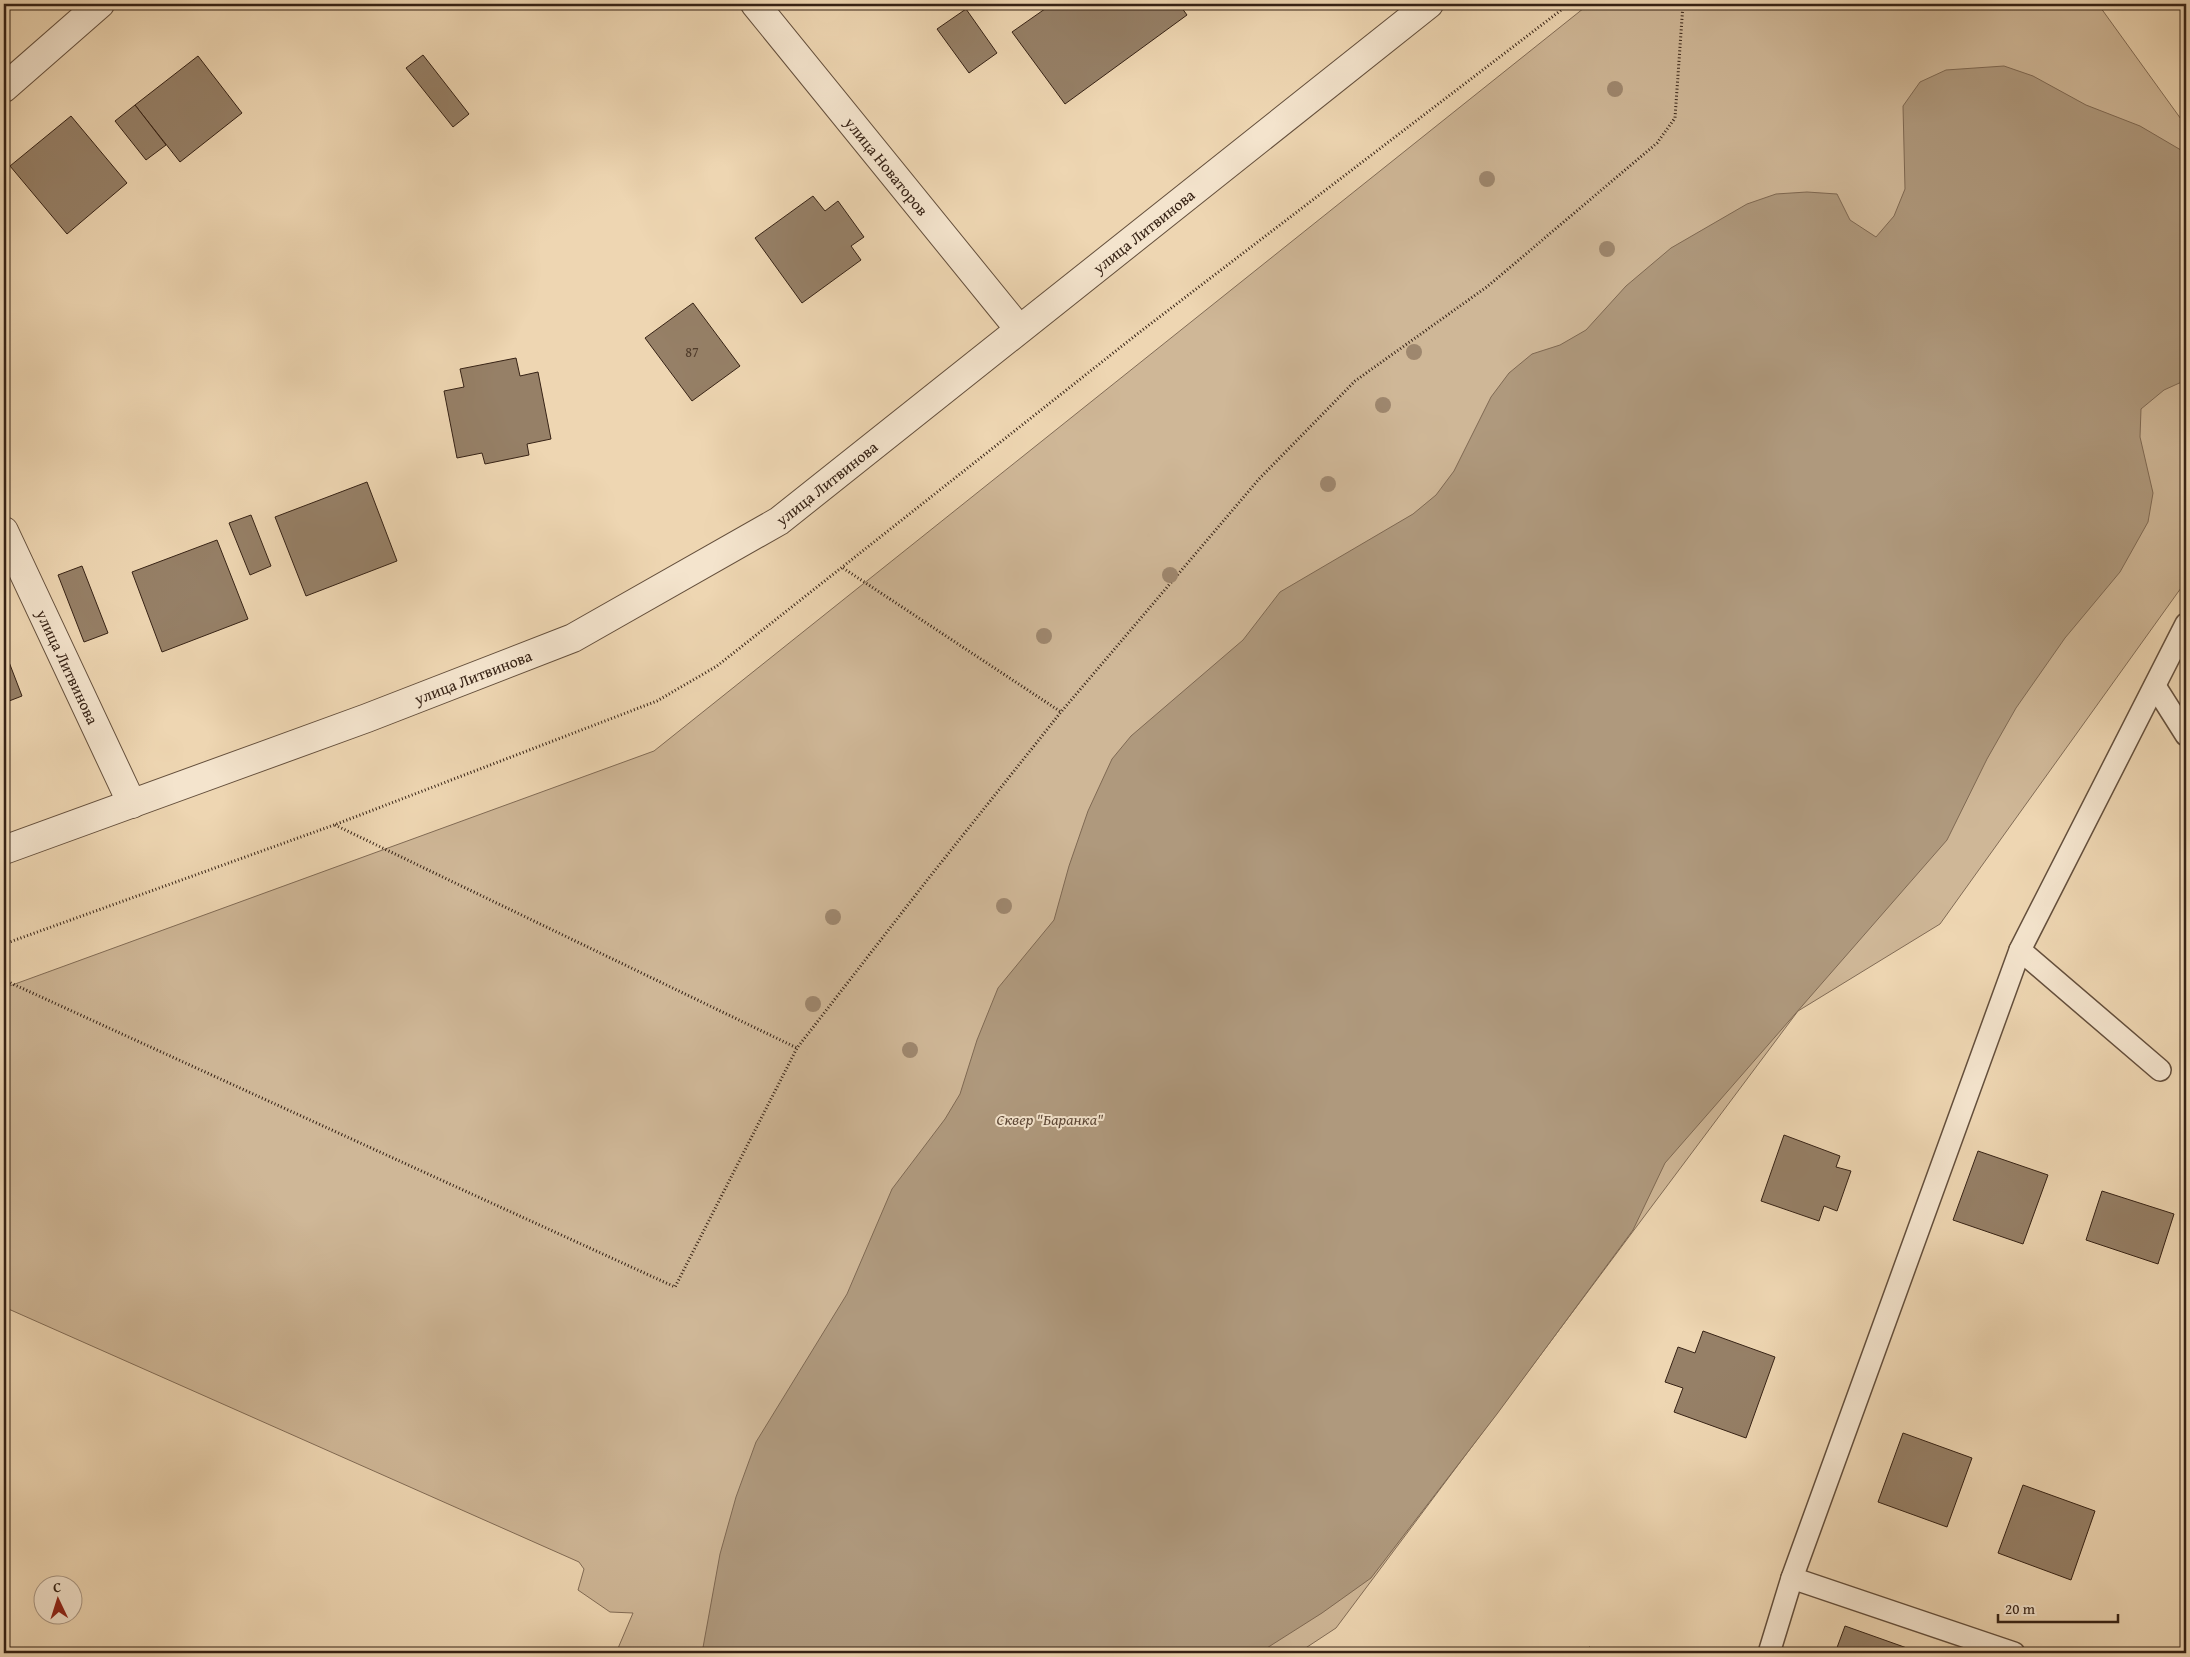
<svg xmlns="http://www.w3.org/2000/svg" width="2190" height="1657" font-family="'Gentium Book Plus',serif">
<style>
.green{fill:#cfb797;stroke:#826c56}
.water{fill:#af997d;stroke:#7f6953}
.building{fill:#968067;stroke:#362215}
.lines{fill:none;stroke-linecap:round;stroke-linejoin:round}
.lane-casing{stroke:#644f3c;stroke-width:24}
.street-casing{stroke:#644f3c;stroke-width:30}
.path{stroke:#362215;stroke-width:3;stroke-dasharray:1 2.5;stroke-linecap:butt}
.lane{stroke:#f4e4cd;stroke-width:21}
.street{stroke:#f4e4cd;stroke-width:28}
.tree{fill:#9e876e}
.labels{text-anchor:middle;stroke-width:4;stroke-linejoin:round;paint-order:stroke}
.number-label{font-size:14px;fill:#4e3a2a}
.street-label{font-size:16px;fill:#362215;stroke:#f4e4cd}
.park-label{font-size:16px;font-style:italic;fill:#5c4736;stroke:#f4e4cd}
</style>
<rect width="100%" height="100%" fill="#eed6b2"/>
<filter id="stains"><feTurbulence type="fractalNoise" baseFrequency=".004" numOctaves="4"/><feColorMatrix values="0 0 0 0 .2 0 0 0 0 .09 0 0 0 0 .02 0 0 0 .5 -.17"/></filter>
<radialGradient id="worn" r=".72"><stop offset=".6" stop-color="#630" stop-opacity="0"/><stop offset="1" stop-color="#630" stop-opacity=".3"/></radialGradient>
<polygon class="green" points="1589,4 2098,4 2186,126 2186,581 1940,924 1798,1011 1336,1628 1298,1653 616,1653 633,1613 610,1612 578,1590 584,1569 579,1562 4,1307 4,988 654,751"/>
<polygon class="water" points="2004,66 2033,76 2086,105 2140,126 2186,153 2186,380 2164,390 2141,409 2140,437 2153,493 2148,522 2120,572 2065,638 2016,708 1987,759 1947,840 1665,1163 1633,1230 1497,1414 1371,1578 1322,1613 1259,1653 702,1653 720,1554 736,1497 756,1442 847,1294 892,1189 945,1119 960,1094 977,1040 998,988 1054,920 1069,866 1088,811 1112,759 1131,736 1243,640 1280,592 1413,514 1436,495 1454,471 1491,397 1509,373 1532,354 1560,345 1586,330 1626,286 1671,248 1747,204 1776,194 1807,192 1837,194 1850,220 1876,237 1894,216 1905,189 1903,106 1920,82 1946,70"/>
<g class="building">
<polygon points="1052,4 1179,4 1187,15 1065,104 1012,32"/>
<polygon points="966,9 997,53 969,73 937,29"/>
<polygon points="423,55 469,114 453,127 406,68"/>
<polygon points="198,56 242,113 180,162 135,105"/>
<polygon points="135,105 166,145 146,160 115,121"/>
<polygon points="71,116 127,183 67,234 10,166"/>
<polygon points="813,196 825,211 838,201 864,237 851,246 861,260 802,303 755,238"/>
<polygon points="693,303 740,366 692,401 645,338"/>
<polygon points="516,358 520,376 538,372 551,439 527,444 529,455 485,464 482,453 457,458 444,391 464,387 460,369"/>
<polygon points="367,482 397,561 306,596 275,517"/>
<polygon points="251,515 271,566 250,575 229,523"/>
<polygon points="217,540 248,619 162,652 132,572"/>
<polygon points="82,566 108,633 84,642 58,575"/>
<polygon points="4,649 22,696 4,703"/>
<polygon points="1784,1135 1840,1156 1836,1167 1851,1171 1837,1211 1824,1206 1819,1221 1761,1201"/>
<polygon points="1978,1151 2048,1175 2023,1244 1953,1220"/>
<polygon points="2102,1191 2174,1214 2158,1264 2086,1240"/>
<polygon points="1703,1331 1775,1357 1746,1438 1674,1412 1683,1388 1665,1382 1678,1347 1695,1353"/>
<polygon points="1903,1433 1972,1458 1947,1527 1878,1502"/>
<polygon points="2023,1485 2095,1511 2071,1580 1998,1553"/>
<polygon points="1845,1626 1921,1653 1835,1653"/>
<polygon points="1589,1647 1607,1653 1586,1653"/>
</g>
<g class="lines">
<defs>
<g id="lane">
<polyline points="2155,686 2186,735"/>
<polyline points="2020,950 2160,1070"/>
<polyline points="1792,1578 2014,1653"/>
<polyline points="1769,1653 1792,1578 2020,950 2186,624"/>
</g>
<g id="street">
<path id="s1" d="M755 4 1019 329"/>
<polyline points="4,88 100,4"/>
<path id="s2" d="M4 531 132 804"/>
<path id="s3" d="M4 850 367 718 573 638 779 521 1429 4"/>
</g>
</defs>
<use href="#lane" class="lane-casing"/>
<use href="#street" class="street-casing"/>
<g class="path">
<polyline points="843,568 1061,712"/>
<polyline points="335,825 797,1048"/>
<polyline points="4,944 334,825 657,701 717,666 1136,335 1569,4"/>
<polyline points="4,980 675,1287 797,1048 928,879 1061,712 1259,479 1355,381 1488,286 1657,143 1675,118 1683,4"/>
</g>
<use href="#lane" class="lane"/>
<use href="#street" class="street"/>
</g>
<g class="tree">
<circle cx="1615" cy="89" r="8"/>
<circle cx="1487" cy="179" r="8"/>
<circle cx="1607" cy="249" r="8"/>
<circle cx="1414" cy="352" r="8"/>
<circle cx="1383" cy="405" r="8"/>
<circle cx="1328" cy="484" r="8"/>
<circle cx="1170" cy="575" r="8"/>
<circle cx="1044" cy="636" r="8"/>
<circle cx="1004" cy="906" r="8"/>
<circle cx="833" cy="917" r="8"/>
<circle cx="813" cy="1004" r="8"/>
<circle cx="910" cy="1050" r="8"/>
</g>
<g class="labels">
<g class="number-label">
<text x="692" y="357">87</text>
</g>
<g class="street-label">
<text dy="6" stroke="none"><textPath href="#s1" startOffset="209">улица Новаторов</textPath></text>
<text dy="6" stroke="none"><textPath href="#s3" startOffset="1310">улица Литвинова</textPath></text>
<text dy="6" stroke="none"><textPath href="#s3" startOffset="905">улица Литвинова</textPath></text>
<text dy="6" stroke="none"><textPath href="#s2" startOffset="150">улица Литвинова</textPath></text>
<text dy="6" stroke="none"><textPath href="#s3" startOffset="500">улица Литвинова</textPath></text>
</g>
<g class="park-label">
<text x="1050" y="1125">Сквер "Баранка"</text>
</g>
</g>
<rect width="2190" height="1657" fill="none" stroke="#eed6b2" stroke-width="20"/>
<rect x="5" y="5" width="2180" height="1647" fill="none" stroke="#362215" stroke-width="2.5"/>
<rect x="10" y="10" width="2170" height="1637" fill="none" stroke="#362215"/>
<g transform="translate(58 1600) rotate(356)"><circle r="24" fill="#f4e4cd" stroke="#a89683"/>
<path d="M0-4L9 19L0 12L-9 19Z" fill="#8f2418"/>
<text y="-8" font-size="14" font-weight="bold" text-anchor="middle" fill="#362215">С</text>
</g>
<path d="M1998 1614v8h120v-8" fill="none" stroke="#362215" stroke-width="2.5"/>
<text x="2005" y="1614" font-size="15" fill="#362215" stroke="#f4e4cd" stroke-width="4" paint-order="stroke">20 m</text>
<rect width="100%" height="100%" filter="url(#stains)"/>
<rect width="100%" height="100%" fill="url(#worn)"/>
</svg>
